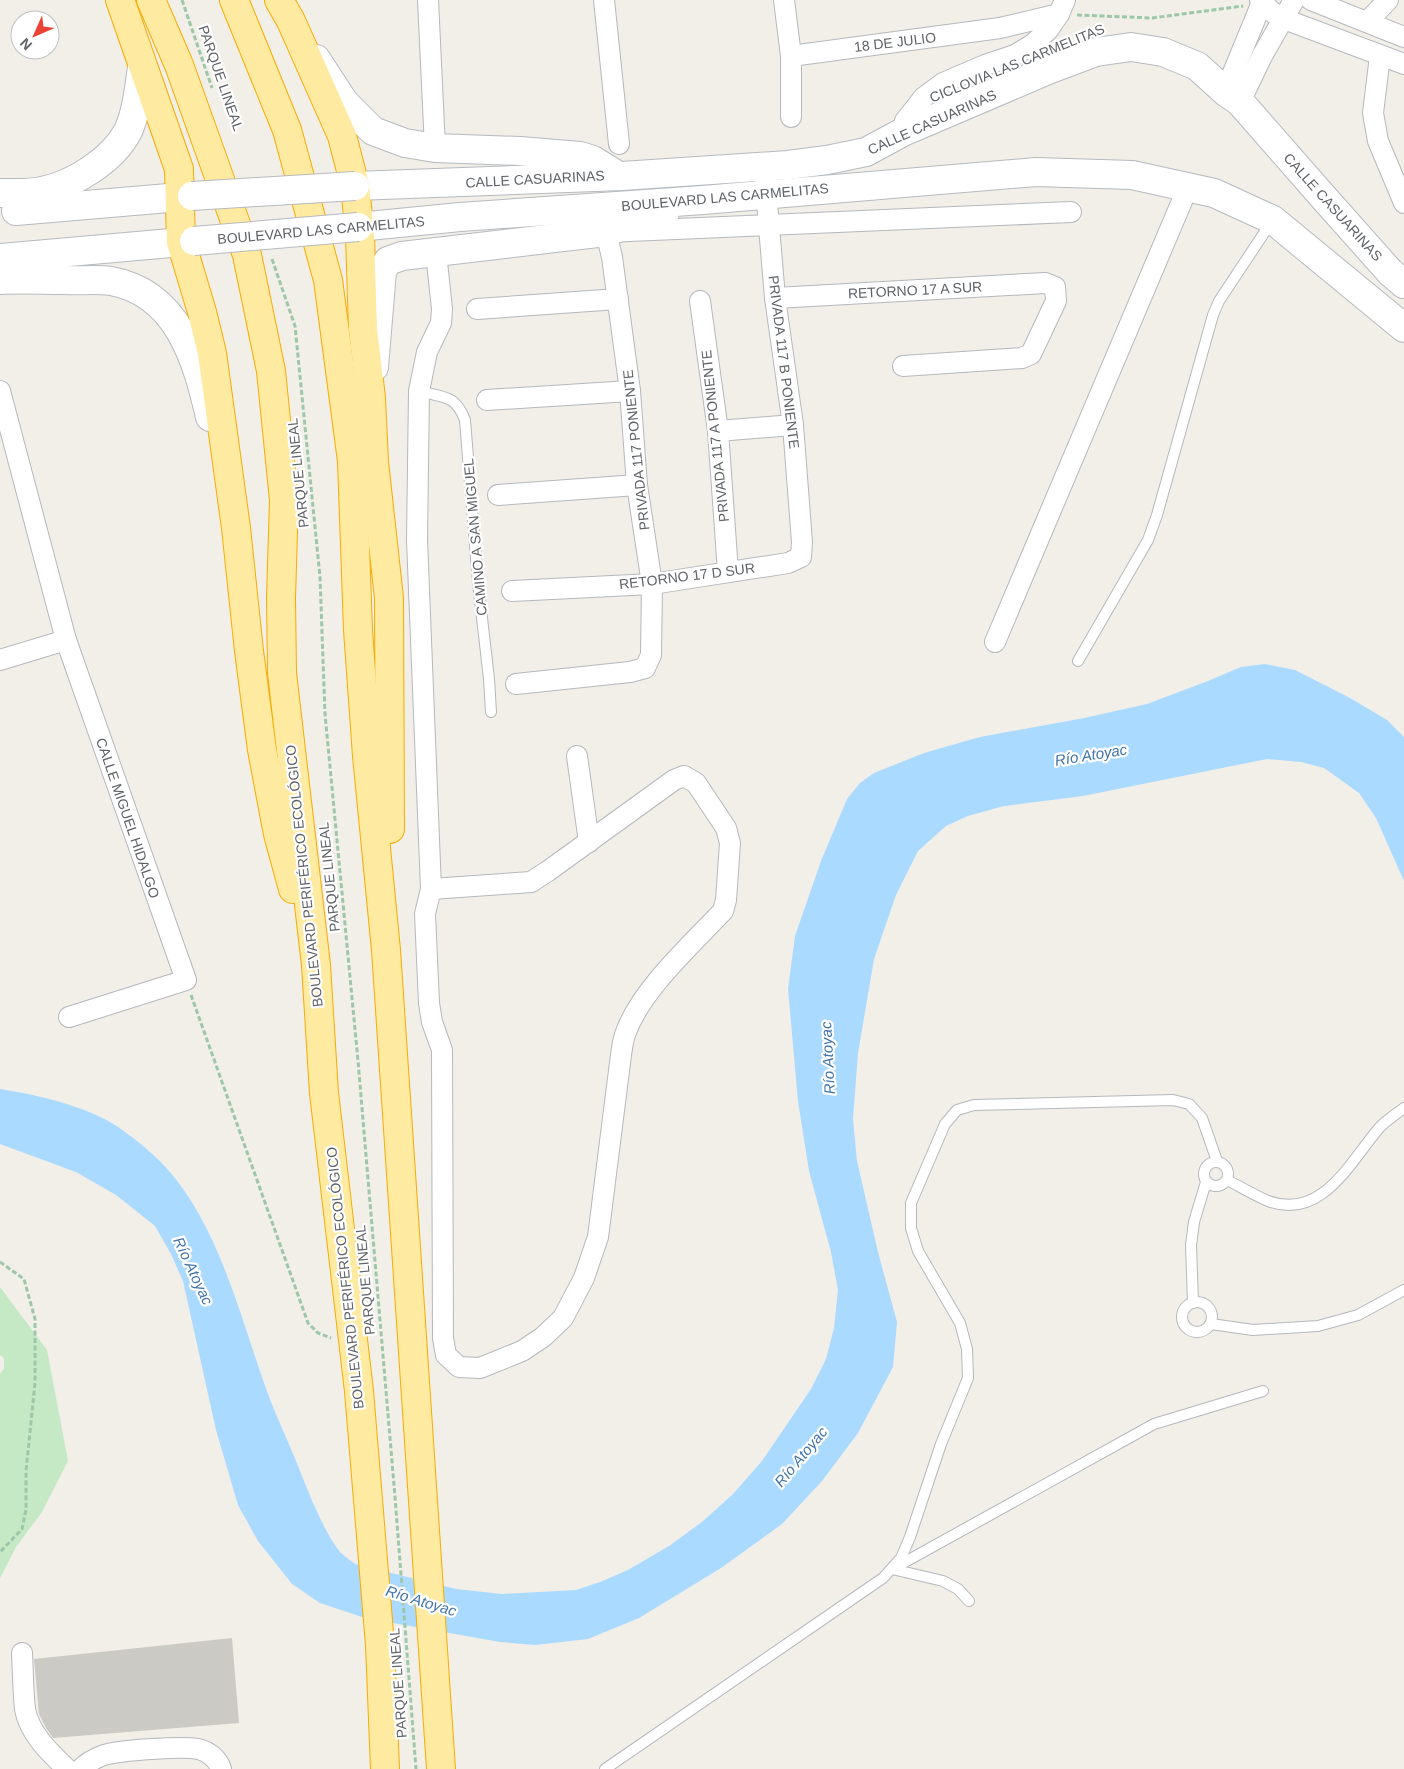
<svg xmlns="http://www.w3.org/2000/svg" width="1404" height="1769" font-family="Arial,sans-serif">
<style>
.green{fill:#c5e8c5}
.water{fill:#aadaff}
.building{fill:#cccac5}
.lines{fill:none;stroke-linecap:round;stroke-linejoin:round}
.service-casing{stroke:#b5b8bc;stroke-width:12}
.minor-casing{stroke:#b5b8bc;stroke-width:22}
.secondary-casing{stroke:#b6babf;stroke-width:30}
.trunk-casing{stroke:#f9ab00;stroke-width:30}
.path{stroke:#9cc7a9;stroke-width:3;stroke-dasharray:5 2.5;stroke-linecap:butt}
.service{stroke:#fff;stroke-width:10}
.minor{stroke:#fff;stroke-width:20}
.secondary{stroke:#fff;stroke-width:28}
.trunk{stroke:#feeaa1;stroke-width:28}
.secondary-bridge-casing{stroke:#b6babf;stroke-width:30;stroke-linecap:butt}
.secondary-bridge{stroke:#fff;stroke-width:28}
.labels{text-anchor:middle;stroke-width:4.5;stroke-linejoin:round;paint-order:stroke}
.street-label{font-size:14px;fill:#5f6368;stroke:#fff}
.water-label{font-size:15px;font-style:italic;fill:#4174aa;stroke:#fff}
</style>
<rect width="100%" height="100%" fill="#f1efe8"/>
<polygon class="green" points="0,1287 47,1350 68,1461 42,1512 16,1547 0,1578 0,1374 4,1369 4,1358 0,1355"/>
<path class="water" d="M1265 664 1295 670 1350 698 1387 720 1404 737V881L1376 818 1359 793 1324 768 1301 762 1267 759 1083 796 1004 806 968 816 946 826 918 851 896 895 874 959 858 1053 853 1119 857 1161 878 1252 897 1322 893 1367 858 1433 822 1481 782 1524 721 1568 639 1618 588 1639 535 1645 500 1642 365 1618 320 1603 292 1584 258 1541 238 1505 216 1430 183 1281 171 1254 155 1226 116 1195 76 1172 0 1144V1089C37 1095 83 1105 115 1125 139 1141 164 1162 181 1186 222 1243 240 1314 263 1380 272 1407 285 1434 296 1461 306 1486 323 1531 340 1552 344 1556 350 1560 355 1564L456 1589 502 1594 576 1590 600 1582 628 1570 669 1546 702 1522 733 1494 762 1461 811 1389 826 1359 834 1328 838 1290 831 1252 809 1171 798 1101 788 989 795 936 821 861 847 799 860 783 874 773 924 753 980 737 1084 718 1147 704 1208 681 1241 667Z"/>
<polygon class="building" points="232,1638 239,1723 53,1738 46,1728 39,1714 34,1659"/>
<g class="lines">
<defs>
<g id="service">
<path d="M419 391C444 398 455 394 465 420L478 583 489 679 491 712"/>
<polyline points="1078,661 1148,540 1157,515 1213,315 1219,301 1272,221"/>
<circle cx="1216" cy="1174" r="12"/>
<path d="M1227 1180C1241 1187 1254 1195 1268 1201 1323 1221 1351 1160 1380 1127 1387 1120 1396 1114 1404 1108"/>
<circle cx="1197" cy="1317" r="15"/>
<polyline points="1193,1303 1191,1245 1194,1222 1206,1182"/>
<polyline points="1211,1324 1253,1330 1318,1326 1358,1315 1404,1290"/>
<polyline points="896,1567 1154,1424 1263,1391"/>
<polyline points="892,1569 943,1581 958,1589 969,1601"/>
<polyline points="605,1769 883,1578 901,1558 910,1537 941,1444 968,1378 967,1349 960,1323 918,1251 911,1228 911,1203 945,1124 957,1110 974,1105 1173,1100 1189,1104 1202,1118 1217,1161"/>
</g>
<g id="minor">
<polyline points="428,0 435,148"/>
<polyline points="604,0 619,144"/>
<polyline points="784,0 791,56 791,117"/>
<polyline points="1260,0 1272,12 1284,19 1404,64"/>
<polyline points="1311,0 1404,37"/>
<polyline points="1367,22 1388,0"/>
<polyline points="791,56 1000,28 1059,14"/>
<polyline points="1380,56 1373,113 1378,141 1404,203"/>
<polyline points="1227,93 1230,80 1263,0"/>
<polyline points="1240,102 1262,56 1294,0"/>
<polyline points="903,132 905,121 924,97 943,83 985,65 1015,55 1033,44 1048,30 1059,14 1065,0"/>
<polyline points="775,298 1045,283 1055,287 1056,301 1031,354 1022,358 903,366"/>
<polyline points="700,301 718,431 728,572"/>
<polyline points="477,309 618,299"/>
<polyline points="0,391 66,640 186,980 69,1017"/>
<polyline points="487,400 630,391"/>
<polyline points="718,431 793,425"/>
<polyline points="498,495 637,485"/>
<polyline points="512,591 652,584 788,563 801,557 802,542 793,425 775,298 764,167"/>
<polyline points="995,642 1188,187"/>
<polyline points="0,660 66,640"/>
<polyline points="516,684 630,672 645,668 651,655 652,584 637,485 630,391 612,257 606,232 1071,212"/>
<polyline points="577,756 589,842"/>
<path d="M431 889 531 882 548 871 674 780 684 776 696 783 726 828 730 843 726 900 723 911C692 944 641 990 626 1032 623 1039 622 1048 621 1055L598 1237 584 1278 563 1318 543 1337 522 1351 480 1368 459 1367 446 1355 443 1338 442 1050 432 1022 429 1003 425 914 431 889 417 540 419 391 427 352 441 323 442 309 436 253"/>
<path d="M22 1653C23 1672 23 1691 25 1709 29 1733 50 1753 67 1769"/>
<path d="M81 1769C87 1762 96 1758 104 1755 121 1750 182 1746 198 1749 208 1751 218 1759 221 1769"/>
</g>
<g id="secondary">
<polyline points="316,59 344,102 373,131 405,143 435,148 520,151 580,156 593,160 617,175"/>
<polyline points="355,186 622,176 788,165 827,160 866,152 903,132 1048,70 1096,52 1131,47 1163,52 1197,66 1227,93 1240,102 1325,199 1390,272 1404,284"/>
<path d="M0 193C14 193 29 194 42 191 73 185 113 160 128 131 137 111 139 88 142 67"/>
<polyline points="16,211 192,196"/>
<polyline points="358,227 460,217 703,200 1036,172 1132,175 1214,193 1273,220 1404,328"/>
<polyline points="0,258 194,241"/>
<path d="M0 280C22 279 43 280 65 280 80 281 96 279 111 281 178 293 197 360 210 417"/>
<polyline points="374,367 382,271 388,261 402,256 606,232 665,213"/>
</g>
<g id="trunk">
<polyline points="120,0 179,169 181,242 202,312 212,353 236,528 249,651 262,750 278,834 293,889"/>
<polyline points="151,0 179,65 247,255 271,371 284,500 281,598 282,673 316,965 324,1093 359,1391 380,1645 385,1769"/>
<polyline points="234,0 287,130 328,280 352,461 358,630 367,756 386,950 441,1769"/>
<polyline points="279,0 291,21 342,136 355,186 360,236 363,329 371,398 374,462 389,598 390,829"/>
</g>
</defs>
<use href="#service" class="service-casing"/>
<use href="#minor" class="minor-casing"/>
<use href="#secondary" class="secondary-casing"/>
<use href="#trunk" class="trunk-casing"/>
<g class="path">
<polyline points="182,0 212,88"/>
<polyline points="1077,15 1152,18 1243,6"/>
<polyline points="272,259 295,326 320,577 325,714 358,1061 395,1497 416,1769"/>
<polyline points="191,995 308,1323 318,1333 331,1338"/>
<polyline points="0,1262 24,1279 35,1319 35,1383 26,1471 26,1509 22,1529 0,1552"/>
</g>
<use href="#service" class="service"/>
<use href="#minor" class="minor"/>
<use href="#secondary" class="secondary"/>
<use href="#trunk" class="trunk"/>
<defs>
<g id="secondary-bridge">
<polyline points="192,196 355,186"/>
<polyline points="194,241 358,227"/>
</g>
</defs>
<use href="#secondary-bridge" class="secondary-bridge-casing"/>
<use href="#secondary-bridge" class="secondary-bridge"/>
</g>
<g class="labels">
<g class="street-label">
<text transform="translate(895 42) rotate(-7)" y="5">18 DE JULIO</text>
<text transform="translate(1017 63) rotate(-22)" y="5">CICLOVIA LAS CARMELITAS</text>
<text transform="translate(221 78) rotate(71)" y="5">PARQUE LINEAL</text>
<text transform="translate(932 122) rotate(-24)" y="5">CALLE CASUARINAS</text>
<text transform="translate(535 179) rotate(-3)" y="5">CALLE CASUARINAS</text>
<text transform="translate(725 197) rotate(-5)" y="5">BOULEVARD LAS CARMELITAS</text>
<text transform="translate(1333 207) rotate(48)" y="5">CALLE CASUARINAS</text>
<text transform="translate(321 230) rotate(-5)" y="5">BOULEVARD LAS CARMELITAS</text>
<text transform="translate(915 290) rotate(-3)" y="5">RETORNO 17 A SUR</text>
<text transform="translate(784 362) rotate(83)" y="5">PRIVADA 117 B PONIENTE</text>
<text transform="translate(715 436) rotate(-96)" y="5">PRIVADA 117 A PONIENTE</text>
<text transform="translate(636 450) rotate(-96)" y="5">PRIVADA 117 PONIENTE</text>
<text transform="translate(298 473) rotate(-96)" y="5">PARQUE LINEAL</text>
<text transform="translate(475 537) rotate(-95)" y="5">CAMINO A SAN MIGUEL</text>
<text transform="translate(687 576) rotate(-7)" y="5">RETORNO 17 D SUR</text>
<text transform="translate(128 818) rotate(71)" y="5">CALLE MIGUEL HIDALGO</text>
<text transform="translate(304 876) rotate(-96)" y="5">BOULEVARD PERIFÉRICO ECOLÓGICO</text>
<text transform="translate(329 877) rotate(-96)" y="5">PARQUE LINEAL</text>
<text transform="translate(345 1278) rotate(-96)" y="5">BOULEVARD PERIFÉRICO ECOLÓGICO</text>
<text transform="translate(365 1280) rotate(-95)" y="5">PARQUE LINEAL</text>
<text transform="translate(398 1683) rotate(-94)" y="5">PARQUE LINEAL</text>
</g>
<g class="water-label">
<text transform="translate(1091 755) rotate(-9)" y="5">Río Atoyac</text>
<text transform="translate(828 1058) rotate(-93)" y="5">Río Atoyac</text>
<text transform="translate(193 1271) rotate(65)" y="5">Río Atoyac</text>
<text transform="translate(801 1457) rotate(-50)" y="5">Río Atoyac</text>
<text transform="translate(421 1601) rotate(17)" y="5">Río Atoyac</text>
</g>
</g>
<g transform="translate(35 35) rotate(225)"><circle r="24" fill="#ffffff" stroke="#bfc1c3"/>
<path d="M0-4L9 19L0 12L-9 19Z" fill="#ea4335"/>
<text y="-8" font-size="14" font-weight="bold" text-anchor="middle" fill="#5f6368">N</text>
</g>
</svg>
